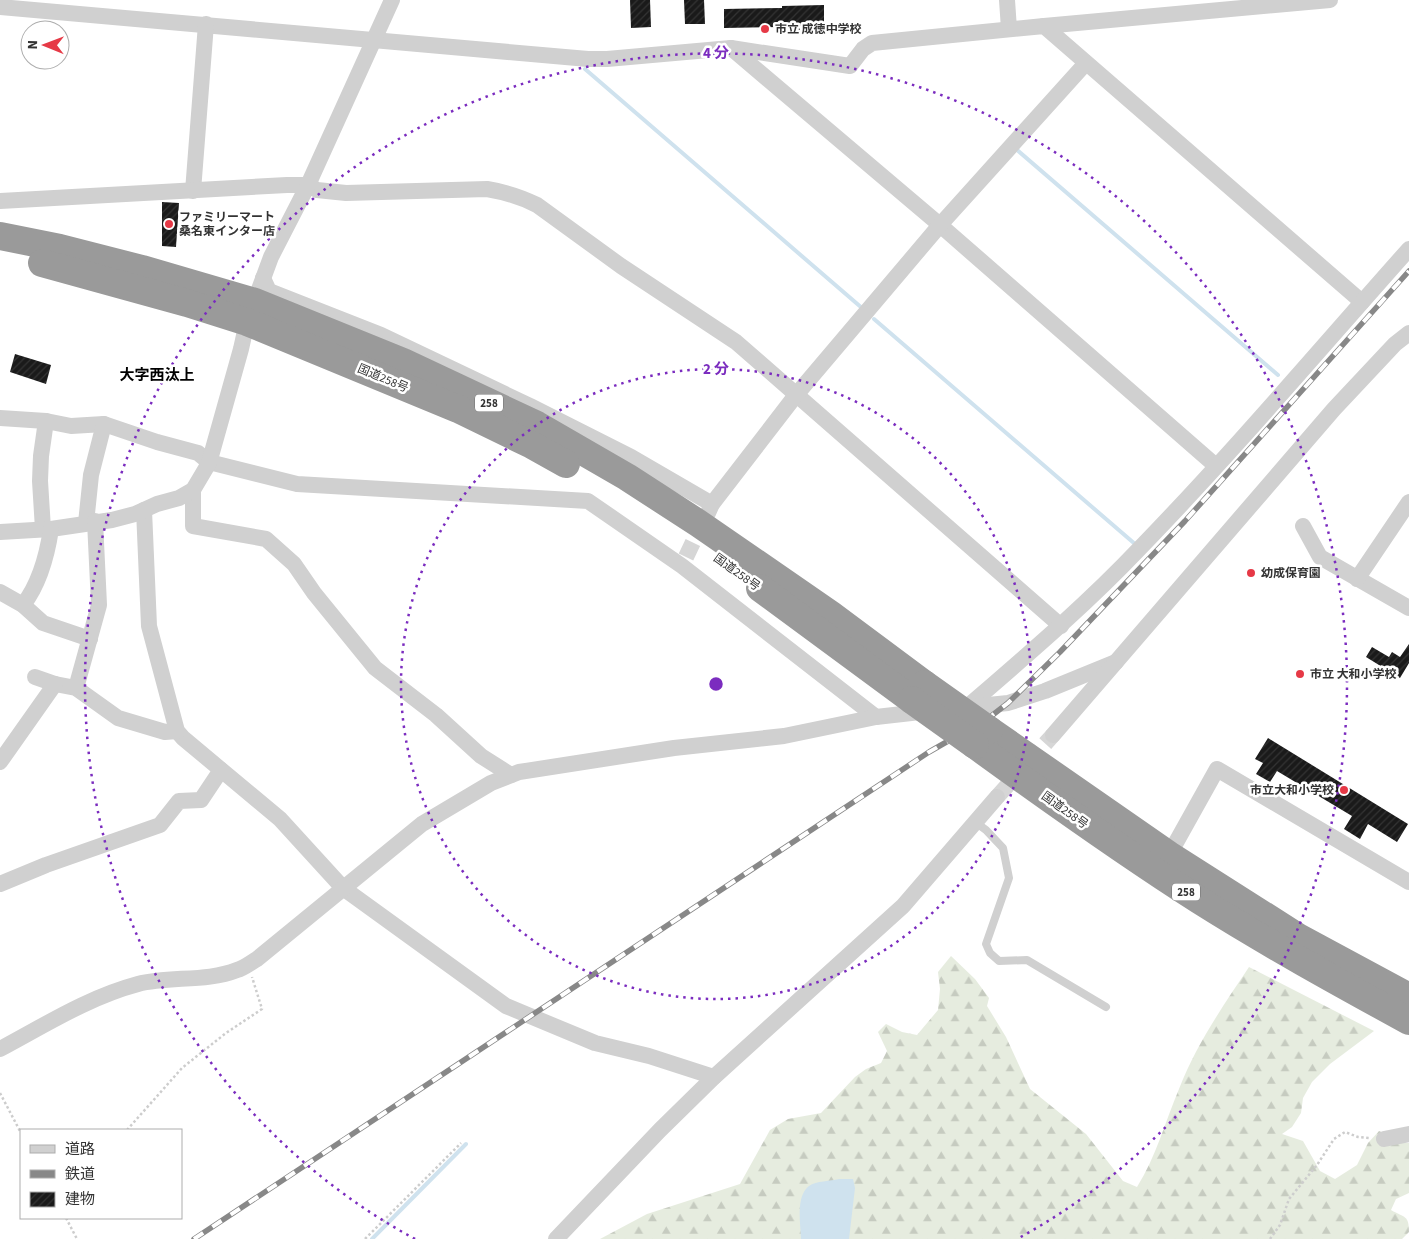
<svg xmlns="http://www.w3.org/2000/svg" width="1409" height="1239" font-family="'Source Sans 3','Noto Sans JP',sans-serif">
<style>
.forest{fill:url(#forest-firs)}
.water{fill:#cfe2ee}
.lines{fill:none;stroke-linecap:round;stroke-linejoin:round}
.stream{stroke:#cfe2ee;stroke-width:4}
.building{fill:url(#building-hatch)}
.street-tunnel{stroke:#d6d6d6;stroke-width:16;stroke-dasharray:16 8;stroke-linecap:butt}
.path{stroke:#cdcdcd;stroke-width:2.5;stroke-dasharray:2.5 2.5;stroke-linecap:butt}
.lane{stroke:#d0d0d0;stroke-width:8}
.street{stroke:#d0d0d0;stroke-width:16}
.highway{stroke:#9a9a9a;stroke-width:28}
.rail-casing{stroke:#888;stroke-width:5.5}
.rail{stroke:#fff;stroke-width:4;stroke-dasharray:11;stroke-linecap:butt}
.highway-bridge{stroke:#9a9a9a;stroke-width:28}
.ring{fill:none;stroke:#7b2cbf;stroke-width:2.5;stroke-dasharray:2.5 5}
.poi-dot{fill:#e63946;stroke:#fff;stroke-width:2}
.labels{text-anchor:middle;stroke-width:5;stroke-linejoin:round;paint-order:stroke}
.shield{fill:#fff;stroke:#707070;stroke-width:1}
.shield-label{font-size:11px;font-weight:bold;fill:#333}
.poi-label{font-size:12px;font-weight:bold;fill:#333;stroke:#fff;text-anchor:start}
.street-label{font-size:12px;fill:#333;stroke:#fff}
.quarter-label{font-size:15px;font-weight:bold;fill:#000;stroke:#fff}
.centre{fill:#7b2cbf;stroke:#fff;stroke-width:2.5}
.ring-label{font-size:15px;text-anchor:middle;font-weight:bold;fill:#7b2cbf;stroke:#fff;stroke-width:5;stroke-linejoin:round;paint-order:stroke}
</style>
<defs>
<pattern id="forest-firs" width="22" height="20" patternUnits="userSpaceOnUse" patternTransform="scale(1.25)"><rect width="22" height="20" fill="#e6ecdf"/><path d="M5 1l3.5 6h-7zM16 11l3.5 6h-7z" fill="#c6cbc0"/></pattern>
<pattern id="building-hatch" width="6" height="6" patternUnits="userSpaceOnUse" patternTransform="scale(1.25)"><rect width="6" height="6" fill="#1a1a1a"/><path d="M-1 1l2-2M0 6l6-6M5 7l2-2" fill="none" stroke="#333"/></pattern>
</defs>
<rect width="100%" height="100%" fill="#fff"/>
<path class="forest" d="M951 956 975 979 989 998 987 1006 1006 1037 1030 1089 1086 1134 1123 1181 1137 1187C1156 1157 1165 1122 1179 1089 1196 1045 1223 1006 1249 967L1374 1031 1330 1064 1312 1082 1303 1098 1301 1113 1292 1127 1282 1134 1303 1141 1320 1171 1335 1179 1357 1165 1368 1143 1379 1131 1391 1136 1396 1143H1409V1193L1396 1199 1391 1210C1405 1218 1409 1215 1409 1232L1402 1239H600L647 1214 740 1184 770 1130 788 1119 821 1113 855 1077 866 1069 881 1063 887 1051 878 1032 886 1024 902 1032 917 1035 938 1010 940 989 938 972Z"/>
<path class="water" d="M839 1179H853L855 1188 849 1239H801C801 1224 795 1197 809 1186 816 1181 831 1181 839 1179Z"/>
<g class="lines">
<g class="stream">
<polyline points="585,69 862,308"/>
<polyline points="1016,149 1278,375"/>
<polyline points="874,319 1135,544"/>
<polyline points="372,1239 466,1144"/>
</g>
</g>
<g class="building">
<polygon points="630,0 650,0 651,27 631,28"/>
<polygon points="684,0 704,0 705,24 685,24"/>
<polygon points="824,5 824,26 800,26 800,33 782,34 782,27 724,28 724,9 782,8 782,6"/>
<polygon points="162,202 179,203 176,247 162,246"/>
<polygon points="15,354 51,365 46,384 10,372"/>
<polygon points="1409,644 1409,663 1400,678 1366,657 1372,647 1389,657 1392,652 1400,657"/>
<polygon points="1268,738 1408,824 1397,842 1368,824 1360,839 1344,829 1352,816 1277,771 1270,782 1256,774 1263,763 1255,759"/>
</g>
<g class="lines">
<g class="street-tunnel">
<polyline points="686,557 704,519"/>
<polyline points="997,797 1053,735"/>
</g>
<g class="path">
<polyline points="0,1093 21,1133"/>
<polyline points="127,1130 182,1068 226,1033 262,1009 252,977"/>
<polyline points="66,1218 77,1239"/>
<polyline points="365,1239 461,1143"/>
<polyline points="1270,1239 1280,1225 1289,1199 1317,1165 1334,1139 1345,1132 1358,1137 1370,1138"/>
</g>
<polyline class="lane" points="975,822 986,830 1003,848 1009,878 986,944 990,953 999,961 1027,960 1106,1007"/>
<g class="street">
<polyline points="1007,0 1009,29"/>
<polyline points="0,7 588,59 607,59 731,48 850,66 863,49 872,43 1044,26 1362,302"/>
<polyline points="1044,26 1330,0"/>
<polyline points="731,48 940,225 1216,466"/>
<polyline points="193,191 206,24"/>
<path d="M0 201 287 185H308L317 190 346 193 487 189C505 192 521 197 537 205L621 266 736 342 1061 626"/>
<polyline points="263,278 269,291 381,335 530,406 631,457 712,504"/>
<polyline points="0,418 46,421 71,426 104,424 157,442 198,453 209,462 297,484 588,501 682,566 876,717"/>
<polyline points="193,490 193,526 266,539 294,564 314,593 375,668 436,715 481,756 511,775"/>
<polyline points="144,510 149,626 177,731 183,738 280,819 343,888 506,1006 595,1043 649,1056 714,1077"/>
<polyline points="708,513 712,504 796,395 940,225 1086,63"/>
<polyline points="86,523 91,475 104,424"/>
<polyline points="1303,526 1320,557 1409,608"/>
<polyline points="43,529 40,481 41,456 46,421"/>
<polyline points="0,532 51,529 112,520 135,514 157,504 179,498 193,490 209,463 241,349 247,322 271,257 308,185 392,0"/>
<polyline points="1357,579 1409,502"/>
<polyline points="0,592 23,605 43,623 90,639"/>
<path d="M23 605C40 583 47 556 51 529"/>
<polyline points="35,677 55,684 76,688 118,718 165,732 177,731"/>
<polyline points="76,688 99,605 95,521"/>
<path d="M967 707C1026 656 1086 605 1140 548 1233 452 1320 349 1409 249"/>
<polyline points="959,708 1008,703 1045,691 1116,662"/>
<polyline points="1053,735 1334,409 1395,344 1409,333"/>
<polyline points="0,762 55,684"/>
<polyline points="1169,855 1217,769 1409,882"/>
<polyline points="0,884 46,865 160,825 179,801 201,800 221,770"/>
<path d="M0 1049C45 1025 89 997 138 984 169 976 207 982 237 970 244 968 250 963 257 959L422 824 491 783 519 772 674 748 784 736 876 717 929 711"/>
<polyline points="1384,1139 1409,1134"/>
<polyline points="556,1239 660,1130 714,1077 903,906 997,797"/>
</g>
<g class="highway">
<polyline points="0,236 60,248 142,269 255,302 403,362 537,425 627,477 698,523 830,614 924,684"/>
<polyline points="42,263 187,303 247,322 458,409 532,445 566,464"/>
<polyline points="760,588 912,700"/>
<polyline points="989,730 1169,855 1298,937 1409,997"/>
<path d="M975 745C1048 798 1122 851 1199 900 1267 943 1338 982 1409 1021"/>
</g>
<defs>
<polyline id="rail" points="194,1239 929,752 990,717 1008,703 1060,652 1185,521 1409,271"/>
</defs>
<use href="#rail" class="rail-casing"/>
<use href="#rail" class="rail"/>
<g class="highway-bridge">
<polyline points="924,684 989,730"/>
<polyline points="912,700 975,745"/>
</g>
</g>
<g class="ring">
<circle cx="716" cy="684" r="315"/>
<path d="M415 1239A631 631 0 1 1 1017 1239"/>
</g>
<g class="poi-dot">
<circle cx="765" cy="29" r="5"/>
<circle cx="169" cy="224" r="5"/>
<circle cx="1251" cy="573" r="5"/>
<circle cx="1300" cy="674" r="5"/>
<circle cx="1344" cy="790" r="5"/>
</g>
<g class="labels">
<g class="shield">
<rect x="475" y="394.5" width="28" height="17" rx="4"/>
<rect x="1172" y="883.5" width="28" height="17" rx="4"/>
</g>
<g class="shield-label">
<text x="489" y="407">258</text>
<text x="1186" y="896">258</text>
</g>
<g class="poi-label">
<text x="775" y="33">市立 成徳中学校</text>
<text x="179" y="221">ファミリーマート<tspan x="179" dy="14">桑名東インター店</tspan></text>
<text x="1261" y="577">幼成保育園</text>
<text x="1310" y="678">市立 大和小学校</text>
<text x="1334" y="794" text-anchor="end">市立大和小学校</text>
</g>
<g class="street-label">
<text transform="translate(383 378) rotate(23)" y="4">国道258号</text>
<text transform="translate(737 572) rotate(36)" y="4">国道258号</text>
<text transform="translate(1065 810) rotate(36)" y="4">国道258号</text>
</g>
<g class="quarter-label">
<text x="157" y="380">大字西汰上</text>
</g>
</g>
<circle cx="716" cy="684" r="8" class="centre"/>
<g class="ring-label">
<text x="716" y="58">4 分</text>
<text x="716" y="374">2 分</text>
</g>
<rect x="20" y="1129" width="162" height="90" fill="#ffffff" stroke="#adadad"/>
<rect x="30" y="1145" width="25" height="8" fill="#d0d0d0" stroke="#adadad"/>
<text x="65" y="1154" font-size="15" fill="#333333">道路</text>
<rect x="30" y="1170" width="25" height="8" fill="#888888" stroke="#adadad"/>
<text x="65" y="1179" font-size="15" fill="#333333">鉄道</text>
<rect x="30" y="1192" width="25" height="15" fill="url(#building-hatch)" stroke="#adadad"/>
<text x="65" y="1204" font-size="15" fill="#333333">建物</text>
<g transform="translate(45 45) rotate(271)"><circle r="24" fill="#ffffff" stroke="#adadad"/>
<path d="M0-4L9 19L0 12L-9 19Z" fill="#e63946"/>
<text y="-8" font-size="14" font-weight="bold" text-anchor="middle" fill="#333333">N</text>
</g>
</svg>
